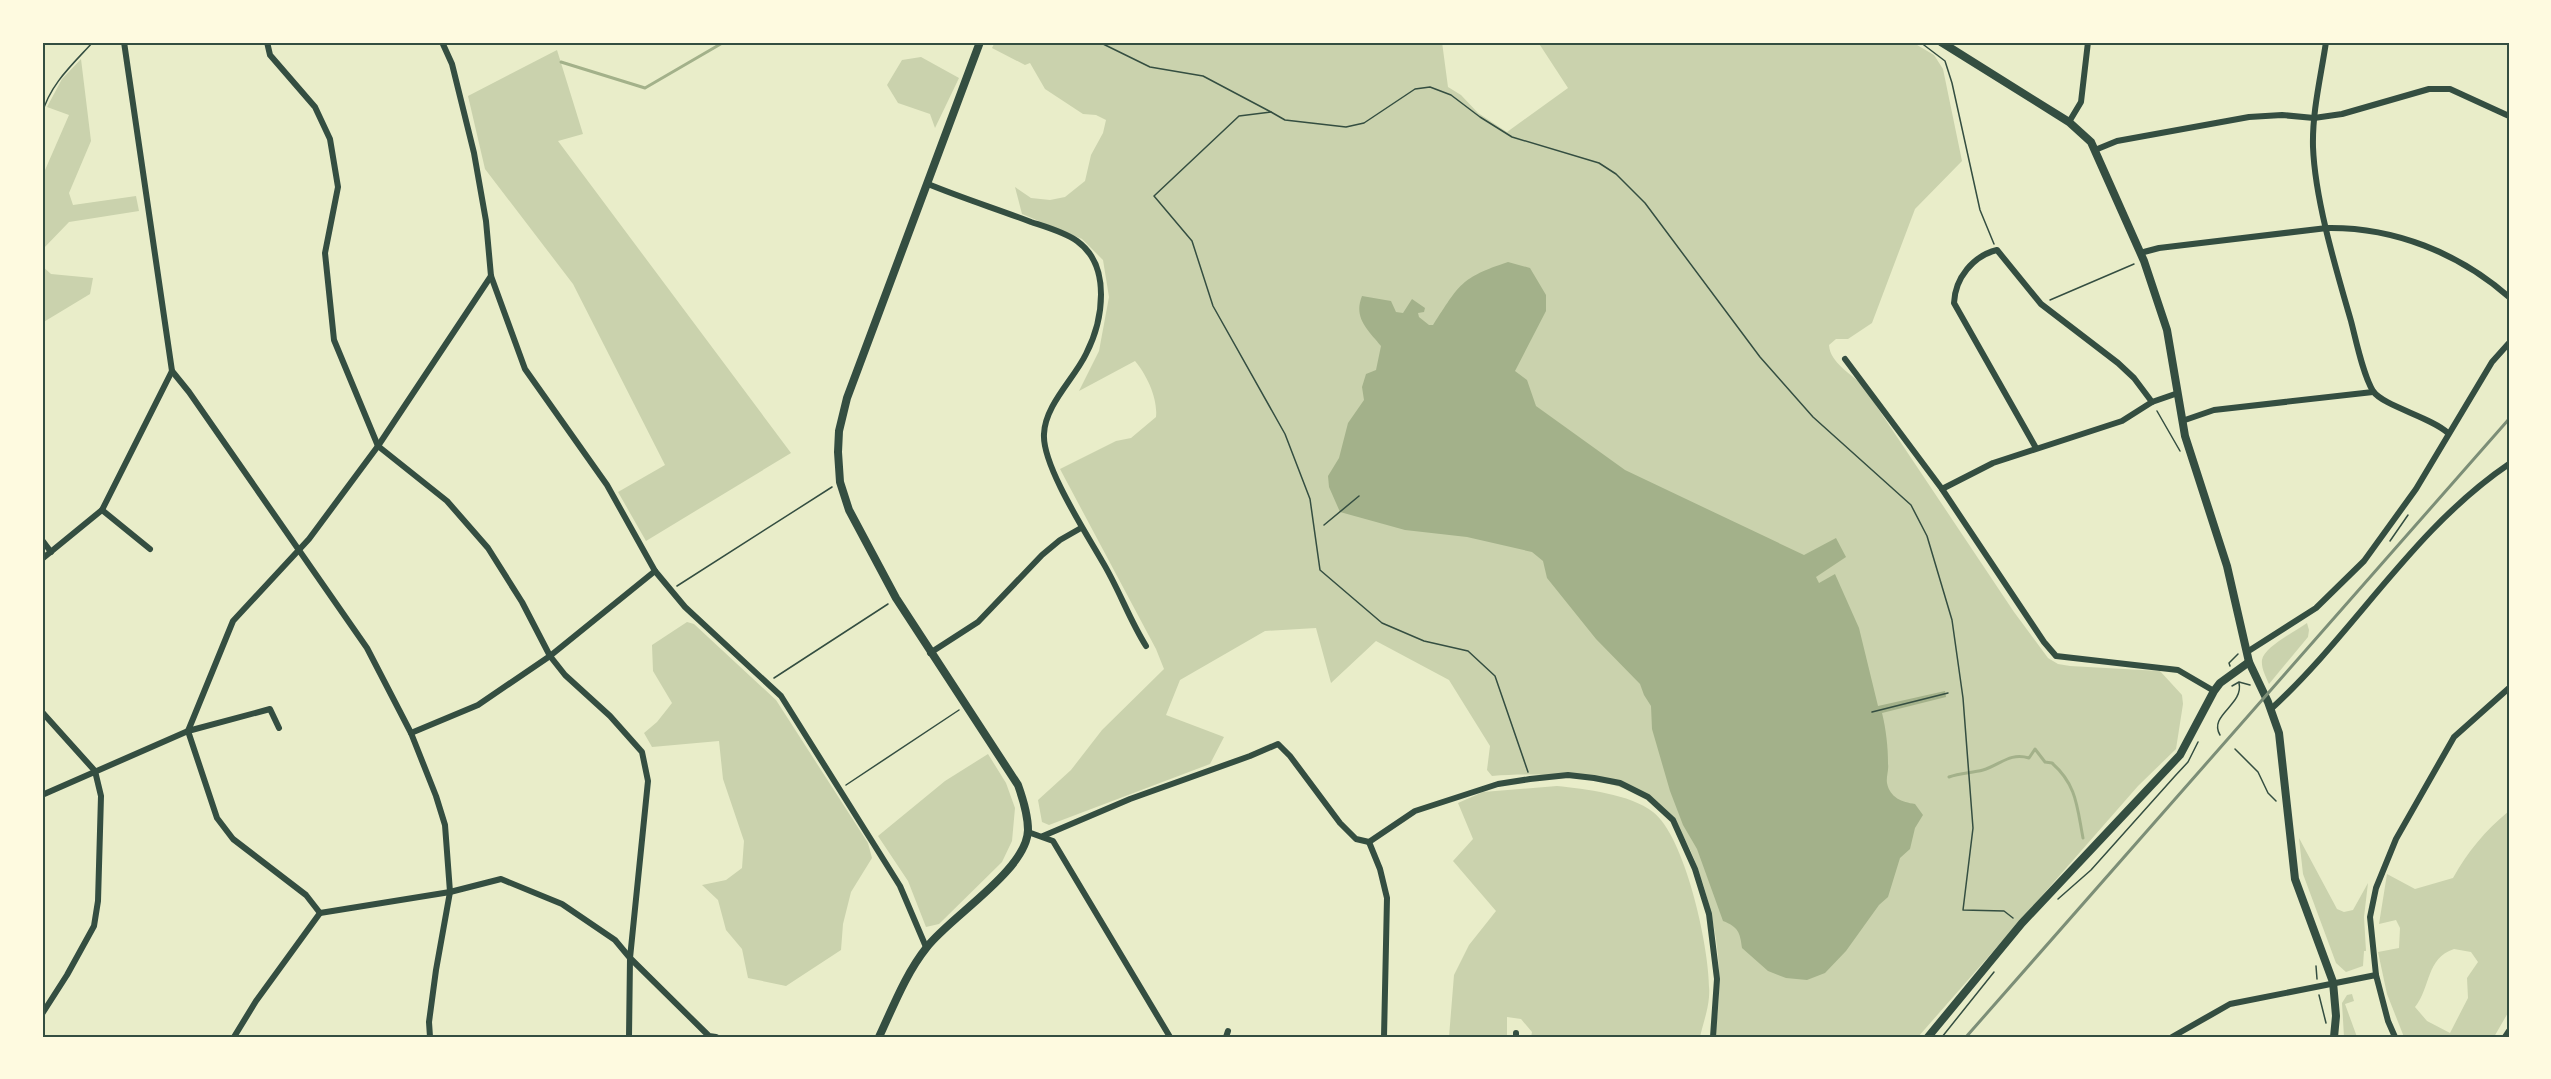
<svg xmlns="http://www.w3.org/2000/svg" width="2551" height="1079" font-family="Barlow,sans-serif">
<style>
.green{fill:#cad2ad;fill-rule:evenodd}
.water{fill:#a3b18a}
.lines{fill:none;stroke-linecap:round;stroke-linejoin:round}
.stream{stroke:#a3b18a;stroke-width:3}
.path{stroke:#344e41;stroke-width:1.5}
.minor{stroke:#344e41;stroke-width:6}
.tertiary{stroke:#344e41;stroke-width:8}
.rail{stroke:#7c8e77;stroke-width:3}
.neatline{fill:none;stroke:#344e41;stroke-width:2}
</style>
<rect width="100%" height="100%" fill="#e9edc9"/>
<g class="green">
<path d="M995 42H1442L1448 87 1461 95 1478 113 1507 132 1568 88 1538 42H1912L1934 55 1943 69 1962 161 1915 209 1872 323 1848 339H1836L1829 345C1830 363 1852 374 1863 386L2014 612 2048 658 2058 664 2070 666 2160 671 2182 695 2183 704 2176 749 2138 786 1918 1037H1714C1725 980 1718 926 1699 872 1690 846 1676 816 1651 801 1609 775 1541 772 1492 776L1487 770 1490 746 1449 680 1376 641 1331 683 1316 628 1265 631 1180 680 1166 715 1224 737 1210 764 1049 825 1042 822 1038 800 1071 770 1102 730 1164 669 1156 649 1060 469 1116 441 1131 438 1156 417C1158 399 1147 375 1135 361L1079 391 1099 351 1109 297 1103 260 1082 239 1022 214 1015 187 1031 198 1050 200 1065 197 1085 181 1091 155 1103 133 1106 120 1096 115 1083 114 1045 89 1030 63 1025 65 992 48Z"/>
<polygon points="557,50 583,134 558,141 791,453 646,541 618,492 665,465 573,284 485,169 468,96"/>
<polygon points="921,57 959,78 935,128 930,114 898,103 887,85 902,60"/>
<polygon points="81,59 91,141 69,193 73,205 136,196 139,211 69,222 42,250 42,177 69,115 47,107 62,79"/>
<polygon points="42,266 51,274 93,278 90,294 42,323"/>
<polygon points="687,622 694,624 776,700 868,843 872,858 851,892 843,924 841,950 786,986 748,978 742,949 726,930 718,900 702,885 726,880 742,868 744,841 723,779 719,741 652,747 644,733 657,722 672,703 653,671 652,645"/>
<path d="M2307 623 2309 630 2308 637 2269 684C2266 677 2261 668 2262 660 2264 647 2296 631 2307 623Z"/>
<polygon points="988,754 1006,783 1015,808 1012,841 1002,862 939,924 926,927 908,881 878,836 945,781"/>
<path d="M1557 786C1585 789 1630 794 1653 812 1686 837 1712 956 1709 997 1708 1010 1703 1024 1700 1037H1531L1532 1032 1521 1019 1507 1017V1037H1449L1454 975 1469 945 1496 911 1453 861 1473 839 1458 803 1483 792Z"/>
<path d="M2509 811V1011L2494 1037H2404L2387 994 2378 952 2399 948 2400 928 2396 920 2379 924 2387 874 2415 889 2453 878C2468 851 2485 831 2509 811ZM2454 949 2471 952 2478 962 2467 978 2468 998 2450 1033 2427 1021 2415 1007C2431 987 2426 958 2454 949Z"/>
<polygon points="2299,838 2337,909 2344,912 2353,910 2368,883 2364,917 2366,951 2364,951 2363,966 2346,972 2336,963 2303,874"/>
<polygon points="2352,994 2354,1001 2345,1004 2357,1037 2344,1037 2342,1003 2347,995"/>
</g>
<path class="water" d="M1508 262 1530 268 1546 295V311L1515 371 1527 380 1536 406 1625 470 1804 555 1836 538 1846 557 1816 577 1819 583 1835 574 1859 628 1878 706 1945 691 1946 697 1882 713C1886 729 1888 747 1888 764 1889 770 1886 777 1887 783 1890 798 1902 802 1915 804L1923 815 1915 828 1910 849 1900 858 1888 897 1879 905 1846 951 1825 973 1807 980 1786 978 1768 971 1742 948C1740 932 1738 927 1723 921L1697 849 1683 825 1670 791 1652 729 1651 706 1644 695 1640 684 1596 639 1547 578 1543 561 1532 552 1467 537 1405 530 1340 512 1329 487 1328 476 1339 458 1348 423 1364 400 1362 387 1366 374 1376 370 1381 346C1368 330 1353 318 1362 296L1391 301 1396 312 1403 313 1412 299 1425 308 1424 312 1418 313 1419 317 1429 325H1433C1460 284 1460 278 1508 262Z"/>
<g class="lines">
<g class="stream">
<polyline points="561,62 645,88 724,42"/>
<path d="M1949 777C1960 773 1972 773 1983 770 2000 765 2010 752 2029 758L2035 749 2045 762 2052 763C2077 785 2077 807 2083 838"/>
</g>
<g class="path">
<polyline points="1099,42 1150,67 1203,76 1271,112 1239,116 1154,196 1192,241 1213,306 1285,434 1310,499 1320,570 1382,623 1424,641 1468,651 1495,676 1528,772"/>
<polyline points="1920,42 1945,61 1952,83 1980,210 1994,244"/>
<polyline points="1271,112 1285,120 1346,127 1364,123 1415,89 1430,87 1451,95 1480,117 1512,137 1599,163 1616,174 1645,203 1760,357 1813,417 1911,505 1927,536 1952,620 1963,698 1973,828 1963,910 2004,911 2013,918"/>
<path d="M42 114C50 84 73 64 93 42"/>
<polyline points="2050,300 2134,264"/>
<polyline points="2157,411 2180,451"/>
<polyline points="1324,525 1359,496"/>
<polyline points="2390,541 2408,515"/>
<polyline points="677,586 832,487"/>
<polyline points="2230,666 2229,663 2238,654"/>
<polyline points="774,678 888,604"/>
<polyline points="2232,686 2239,682 2250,685"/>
<polyline points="1872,712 1948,693"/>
<path d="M2220 735C2208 715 2244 705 2239 683"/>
<polyline points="2235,749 2258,772 2268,793 2276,801"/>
<polyline points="846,785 959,710"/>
<polyline points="2058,899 2091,870 2175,776 2188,762 2198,742"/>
<polyline points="2316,966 2317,979"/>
<polyline points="2319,995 2326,1023"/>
<polyline points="1942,1037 1994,972"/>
</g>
<g class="minor">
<polyline points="267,42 270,55 315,107 330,139 338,187 325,253 334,340 378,446 447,501 488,548 522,602 550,656 565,675 610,716 642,752 648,781 630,958 629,1037"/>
<polyline points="442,42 452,64 474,153 486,221 491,276 525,369 607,485 655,571 685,607 781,696 900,886 926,947"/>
<path d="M2326 42C2321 76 2312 112 2313 147 2315 200 2336 269 2351 321 2356 340 2363 375 2373 391 2383 406 2431 417 2448 433"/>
<polyline points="2069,122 2081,102 2088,42"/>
<polyline points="2095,150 2117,141 2249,117 2282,115 2314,118 2342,114 2429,89 2450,89 2509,116"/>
<path d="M928 184C962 198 997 209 1031 222 1046 227 1064 232 1077 241 1112 266 1103 321 1086 354 1074 379 1045 405 1044 434 1042 465 1086 533 1102 561 1119 589 1129 619 1146 646"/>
<path d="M2140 253 2159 248 2327 228C2394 227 2459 253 2509 297"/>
<polyline points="1845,359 1942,489 2044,642 2056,656 2178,670 2214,691"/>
<polyline points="172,371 189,392 367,648 411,733 436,796 445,825 450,892 436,970 429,1022 430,1037"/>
<polyline points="2182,421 2214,410 2373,392"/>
<path d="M2036 448 1954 303C1955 278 1973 256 1997 250L2041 304 2118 363 2134 378 2152 402"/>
<polyline points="1942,489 1993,463 2122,421 2152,402 2178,393"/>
<polyline points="102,510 150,549"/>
<polyline points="42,540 51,552"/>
<polyline points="42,559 102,510 172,371 124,42"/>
<polyline points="2247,652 2316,608 2364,561 2416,489 2492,362 2509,343"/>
<polyline points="930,653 978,622 1042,555 1060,540 1081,528"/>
<path d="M2271 709C2355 632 2413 529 2509 464"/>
<polyline points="42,712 95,771 101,796 98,901 94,926 67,975 42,1014"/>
<polyline points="411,733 478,705 550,656 655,571"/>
<polyline points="42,795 188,731 270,709 279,728"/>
<polyline points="1028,832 1053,841 1170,1037"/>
<polyline points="1043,836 1130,799 1250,756 1278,744 1290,756 1340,823 1356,839 1369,842"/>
<polyline points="1369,842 1415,811 1498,784 1530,779 1568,775 1594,778 1620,783 1648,797 1673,820 1695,869 1709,914 1717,979 1713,1037"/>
<polyline points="1369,842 1380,869 1387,898 1384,1037"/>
<polyline points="320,913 306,895 233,839 217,818 188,731 233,621 309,539 378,446 491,276"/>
<polyline points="320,913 450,892 501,879 562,904 615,940 630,958 709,1036 716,1037"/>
<polyline points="2376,975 2370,917 2376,888 2396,839 2454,737 2509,688"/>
<polyline points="1516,1033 1516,1037"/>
<polyline points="234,1037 256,1001 320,913"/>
<polyline points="1226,1037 1228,1031"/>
<polyline points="2172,1037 2230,1004 2376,975 2388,1021 2395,1037"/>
<polyline points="2505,1037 2509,1031"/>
</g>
<g class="tertiary">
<polyline points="1941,42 2069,122 2091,142 2144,261 2167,330 2185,436 2227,566 2249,662 2268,702 2279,733 2295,879 2333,982 2336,1016 2334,1037"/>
<path d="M879 1037C893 1007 906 973 927 947 951 916 1027 870 1028 830 1028 815 1023 799 1018 785L896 598 849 510 840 482 838 452 839 431 847 398 980 42"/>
<polyline points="1928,1037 2022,923 2180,755 2214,691 2220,683 2249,662"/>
</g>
<polyline class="rail" points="1966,1037 2509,419"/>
</g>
<rect width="2551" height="1079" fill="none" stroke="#fefae0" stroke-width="87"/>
<rect x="44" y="44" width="2464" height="992" class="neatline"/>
</svg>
